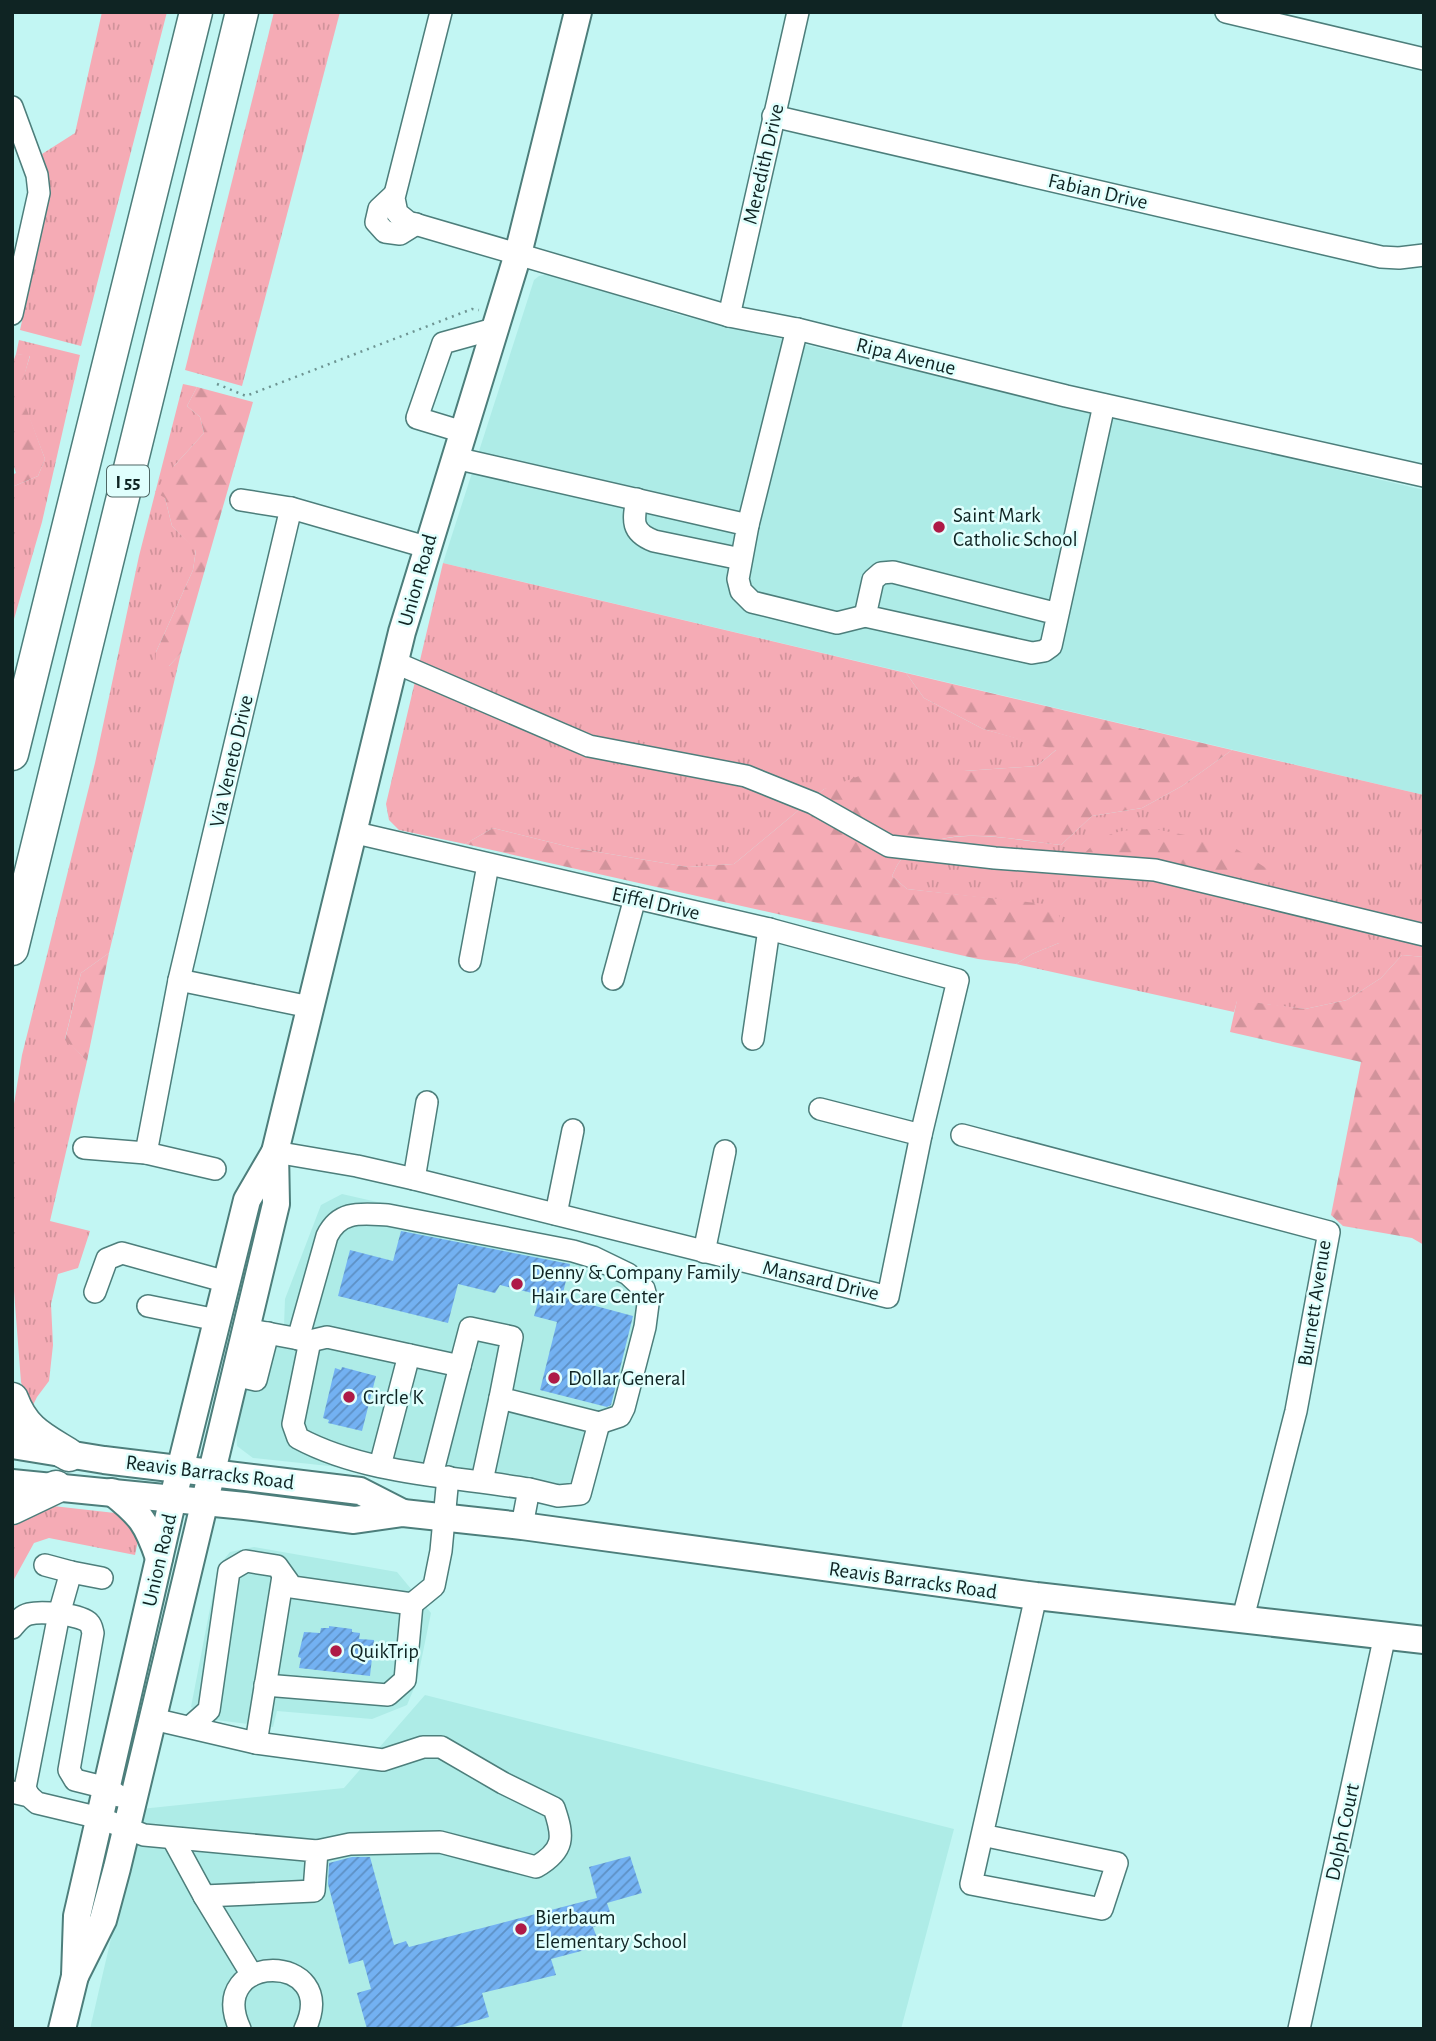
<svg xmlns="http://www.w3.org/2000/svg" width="1436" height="2041" font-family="'Alegreya Sans',sans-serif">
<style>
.built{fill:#aeece7}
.grass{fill:url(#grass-tufts)}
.forest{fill:url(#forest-firs)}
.building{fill:url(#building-hatch)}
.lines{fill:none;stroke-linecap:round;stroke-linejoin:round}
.minor-casing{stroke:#4d7e7b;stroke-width:24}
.major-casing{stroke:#4d7e7b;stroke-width:30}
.highway-casing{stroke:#4d7e7b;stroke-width:35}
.path{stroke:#6e9492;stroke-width:2.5;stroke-dasharray:2 5;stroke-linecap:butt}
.minor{stroke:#fff;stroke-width:21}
.major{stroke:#fff;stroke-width:26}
.highway{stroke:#fff;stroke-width:32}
.poi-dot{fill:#ae1b47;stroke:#e0fffd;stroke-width:2.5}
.labels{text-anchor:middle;stroke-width:5;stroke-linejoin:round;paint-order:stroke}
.shield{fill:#e0fffd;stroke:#4e6664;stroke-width:2}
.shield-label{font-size:19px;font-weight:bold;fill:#0f2423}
.street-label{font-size:21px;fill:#0f2423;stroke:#e0fffd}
.poi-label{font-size:21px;fill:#0f2423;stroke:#e0fffd;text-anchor:start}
</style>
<defs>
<pattern id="grass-tufts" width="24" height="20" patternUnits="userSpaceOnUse" patternTransform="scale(1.75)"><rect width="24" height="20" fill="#f5abb5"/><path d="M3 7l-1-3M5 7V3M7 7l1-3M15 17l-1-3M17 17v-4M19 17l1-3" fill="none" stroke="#d1939b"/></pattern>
<pattern id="forest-firs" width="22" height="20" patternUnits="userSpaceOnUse" patternTransform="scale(1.75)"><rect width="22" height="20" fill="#f5abb5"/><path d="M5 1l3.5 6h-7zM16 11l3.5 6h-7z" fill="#d1939b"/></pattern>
<pattern id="building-hatch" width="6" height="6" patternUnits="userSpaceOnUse" patternTransform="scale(1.75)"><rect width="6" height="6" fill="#73b1f2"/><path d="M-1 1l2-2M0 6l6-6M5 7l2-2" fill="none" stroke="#5d90c4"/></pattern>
</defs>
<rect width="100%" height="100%" fill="#c2f6f3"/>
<g class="built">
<polygon points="548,274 683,316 1424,490 1424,795 443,563 534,280 539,276"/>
<polygon points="342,1194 606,1254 645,1299 616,1418 578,1506 357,1469 253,1458 237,1446 236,1428 266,1321 284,1326 285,1299 321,1205"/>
<polygon points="254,1547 397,1572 431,1613 417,1681 407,1705 372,1719 277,1711 273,1727 216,1720 191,1707 218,1567 230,1552"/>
<polygon points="425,1695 954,1829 901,2029 90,2029 141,1809 344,1788"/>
</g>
<g class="grass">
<polygon points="102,12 167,12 81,346 20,330 50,195 48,174 42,154 75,133"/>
<polygon points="274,12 340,12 242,386 185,370"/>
<polygon points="19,340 80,355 42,522 12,626 12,487 38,476 45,459 19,391 30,356 16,354"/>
<polygon points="183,384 197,387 187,406 200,417 204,433 174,466 165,498 172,526 196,549 193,570 156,652 169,666 181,653 109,953 81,973 65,1039 87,1061 50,1221 90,1231 78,1268 58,1274 51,1304 53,1345 49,1381 37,1397 30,1411 21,1382 12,1265 12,1116 22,1055 95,763 139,556"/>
<polygon points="443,563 906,673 924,698 983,729 1057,749 1037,766 964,771 824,789 734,864 688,867 574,848 493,828 465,844 399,830 389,820 386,804"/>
<path d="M1232 750 1424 795V957L1402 955 1381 978 1347 1000 1305 1009 1237 1001 1234 1012 1016 964 1032 954 1059 943 1054 906 907 889 892 876C895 870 898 862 903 858 943 822 1012 840 1061 845L1092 816 1142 808 1182 786Z"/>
<polygon points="53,1506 115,1513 128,1518 139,1536 135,1555 49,1538 34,1543 12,1583 12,1522"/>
</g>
<g class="forest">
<polygon points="16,354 30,355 20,391 45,459 38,476 12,487 12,475 16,473 12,461 12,365"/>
<polygon points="197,387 253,402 181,653 169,666 155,665 156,652 193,570 196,550 172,526 165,498 155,492 174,466 204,433 200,417 187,406"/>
<path d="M906 673 1232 750 1182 786 1142 808 1092 816 1061 845C1011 840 945 821 903 858 898 862 895 870 892 876L907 889 1054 905 1063 924 1059 943 1032 954 1016 964 978 959 465 844 493 828 574 848 688 867 734 864 824 789 878 769 964 771 1037 766 1056 750 983 729 924 698Z"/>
<path d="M1154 829 1227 843 1266 868 1275 878 1253 893 1095 862 1084 854C1107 829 1123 830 1154 829Z"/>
<polygon points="109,953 87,1061 65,1040 81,973"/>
<polygon points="1402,955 1424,957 1424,1245 1412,1238 1343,1226 1331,1215 1361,1062 1230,1032 1237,1000 1305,1009 1347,1000 1381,978"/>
</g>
<g class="building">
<polygon points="401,1231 570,1264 562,1297 633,1316 611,1405 607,1407 540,1390 557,1322 534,1316 540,1295 500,1285 495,1293 458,1284 448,1323 338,1296 350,1250 393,1261"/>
<polygon points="342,1367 376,1376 362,1431 328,1423 329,1420 323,1418 335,1368 341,1370"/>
<polygon points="329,1626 352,1629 352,1632 360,1633 359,1639 374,1640 370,1676 299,1668 301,1658 298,1657 304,1632 320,1633 321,1628 329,1628"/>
<polygon points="630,1856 642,1893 607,1903 613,1921 593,1927 600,1946 551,1959 556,1975 482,1993 489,2017 447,2029 367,2029 357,1993 371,1989 363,1960 349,1964 328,1884 329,1863 352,1857 370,1857 394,1945 406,1941 409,1947 597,1898 589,1867"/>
</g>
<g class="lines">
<defs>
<g id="minor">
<polyline points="441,12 394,198 397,213 408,222 729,316 797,329 1066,396 1424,476"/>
<polyline points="1226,12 1424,59"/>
<polyline points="12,107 37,175 39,193 12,314"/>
<polyline points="773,116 1381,257 1399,258 1424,255"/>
<polyline points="394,195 379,209 376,222 385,232 400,234 416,224"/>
<polyline points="729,316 798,12"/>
<polyline points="463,432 417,418 443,343 497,328"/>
<polyline points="455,458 748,525 738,579 741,591 752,602 837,623 865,616"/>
<path d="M637 499C633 521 631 532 654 541L741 559"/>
<polyline points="241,500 291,508"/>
<polyline points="748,525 797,329"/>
<polyline points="1058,614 893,572 881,573 873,580 865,616 1032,653 1044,651 1051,646 1104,405"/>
<polyline points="394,662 589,746 746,776 813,803 889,846 995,858 1155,870 1424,935"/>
<polyline points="470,961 488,865"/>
<polyline points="613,979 635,898"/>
<polyline points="179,980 310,1007"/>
<polyline points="753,1039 769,929"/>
<polyline points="820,1109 921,1135"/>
<polyline points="962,1135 1329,1232 1296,1411 1243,1618"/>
<polyline points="84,1148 146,1153 215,1169"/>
<polyline points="275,1152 357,1166 414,1179 888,1297 921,1135 958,980 769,929 352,832"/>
<polyline points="146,1153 179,980 291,508 426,547"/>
<polyline points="414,1179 427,1102"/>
<polyline points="556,1214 573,1130"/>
<polyline points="704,1252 725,1151"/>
<polyline points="95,1292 107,1259 122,1253 227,1282"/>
<polyline points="148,1306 217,1320"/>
<polyline points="245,1329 310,1341 327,1337 460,1366 432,1475"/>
<path d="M298 1339 327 1236C340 1209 363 1214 388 1215L573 1251 593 1257 628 1274 644 1289 648 1304 645 1327 624 1408 620 1416 599 1423"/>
<path d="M310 1341 293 1424 298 1438C367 1475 453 1476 529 1489L522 1526"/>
<polyline points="460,1366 470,1328 512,1337 500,1398 599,1423 580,1494 558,1496 529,1489"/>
<polyline points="234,1375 256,1380 268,1333"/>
<polyline points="380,1466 409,1355"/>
<polyline points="482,1481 500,1398"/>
<polyline points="71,1572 102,1578"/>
<path d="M12 1628C17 1622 21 1616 29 1614 41 1611 81 1614 89 1623 92 1626 92 1630 93 1633L69 1770 75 1780 107 1788 119 1796"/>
<polyline points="265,1685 388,1695 405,1680 412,1604"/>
<path d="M153 1719 256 1743 383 1760 423 1747H441L503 1783 554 1808C564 1837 565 1850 536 1867L440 1842 350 1844 317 1851"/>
<polyline points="191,1726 209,1710 229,1571 246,1561 277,1566 292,1587 412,1604 434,1586 441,1551 448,1477"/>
<polyline points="256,1743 283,1576"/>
<polyline points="12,1792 29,1796 37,1803 100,1818 144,1835 317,1851 314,1891 204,1896 252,1975"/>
<polyline points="29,1796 25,1788 59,1614 71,1572 45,1565"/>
<path d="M982 1835 1117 1863 1102 1909 971 1884C992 1788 1014 1692 1036 1596"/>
<polyline points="173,1839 204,1896"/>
<path d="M240 2029C204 1951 342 1951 305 2029"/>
<polyline points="1299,2029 1385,1635"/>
</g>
<g id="major">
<polyline points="12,1445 104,1460 360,1491 403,1513"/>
<polyline points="12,1483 245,1506 354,1520 403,1513 522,1526 1036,1596 1424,1640"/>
<path d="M112 1492C141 1515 147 1523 159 1558"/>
<polyline points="75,1976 103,1920 117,1868 276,1204 275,1152 402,632 518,254 578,12"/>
<polyline points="62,2029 75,1976 77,1916 173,1498 247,1200 275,1152"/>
</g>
<g id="highway">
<polyline points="12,754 196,12"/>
<polyline points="12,949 242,12"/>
<path d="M12 1399C24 1431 42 1438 69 1455"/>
<polyline points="12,1508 56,1487"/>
</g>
</defs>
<use href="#minor" class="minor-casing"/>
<use href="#major" class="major-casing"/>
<use href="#highway" class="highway-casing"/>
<polyline class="path" points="217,384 246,396 472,309 479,310"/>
<use href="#minor" class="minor"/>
<use href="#major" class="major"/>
<use href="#highway" class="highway"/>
</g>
<g class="poi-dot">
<circle cx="939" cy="527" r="7"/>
<circle cx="517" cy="1284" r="7"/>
<circle cx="554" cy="1378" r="7"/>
<circle cx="349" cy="1397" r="7"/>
<circle cx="336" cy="1651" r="7"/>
<circle cx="521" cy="1929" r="7"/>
</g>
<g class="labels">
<rect class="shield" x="107" y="465.5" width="42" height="31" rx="5"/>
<g class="shield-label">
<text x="128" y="488">I 55</text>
</g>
<g class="street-label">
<text transform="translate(763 164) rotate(-77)" y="7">Meredith Drive</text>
<text transform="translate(1098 191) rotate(13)" y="7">Fabian Drive</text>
<text transform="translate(906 356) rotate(14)" y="7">Ripa Avenue</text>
<text transform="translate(417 580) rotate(-74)" y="7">Union Road</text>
<text transform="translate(231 761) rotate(-77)" y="7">Via Veneto Drive</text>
<text transform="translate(656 903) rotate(13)" y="7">Eiffel Drive</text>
<text transform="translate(821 1280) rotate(13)" y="7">Mansard Drive</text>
<text transform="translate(1314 1303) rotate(-81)" y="7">Burnett Avenue</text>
<text transform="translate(210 1472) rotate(7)" y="7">Reavis Barracks Road</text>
<text transform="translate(159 1560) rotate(-77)" y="7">Union Road</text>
<text transform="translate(913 1580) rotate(8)" y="7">Reavis Barracks Road</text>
<text transform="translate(1342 1832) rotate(-78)" y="7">Dolph Court</text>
</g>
<g class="poi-label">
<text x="953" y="522">Saint Mark<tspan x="953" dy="24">Catholic School</tspan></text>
<text x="531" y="1279">Denny &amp; Company Family<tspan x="531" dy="24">Hair Care Center</tspan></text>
<text x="568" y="1385">Dollar General</text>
<text x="363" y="1404">Circle K</text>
<text x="350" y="1658">QuikTrip</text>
<text x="535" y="1924">Bierbaum<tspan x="535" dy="24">Elementary School</tspan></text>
</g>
</g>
<rect width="1436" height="2041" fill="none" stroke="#0f2423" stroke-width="28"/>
</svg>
